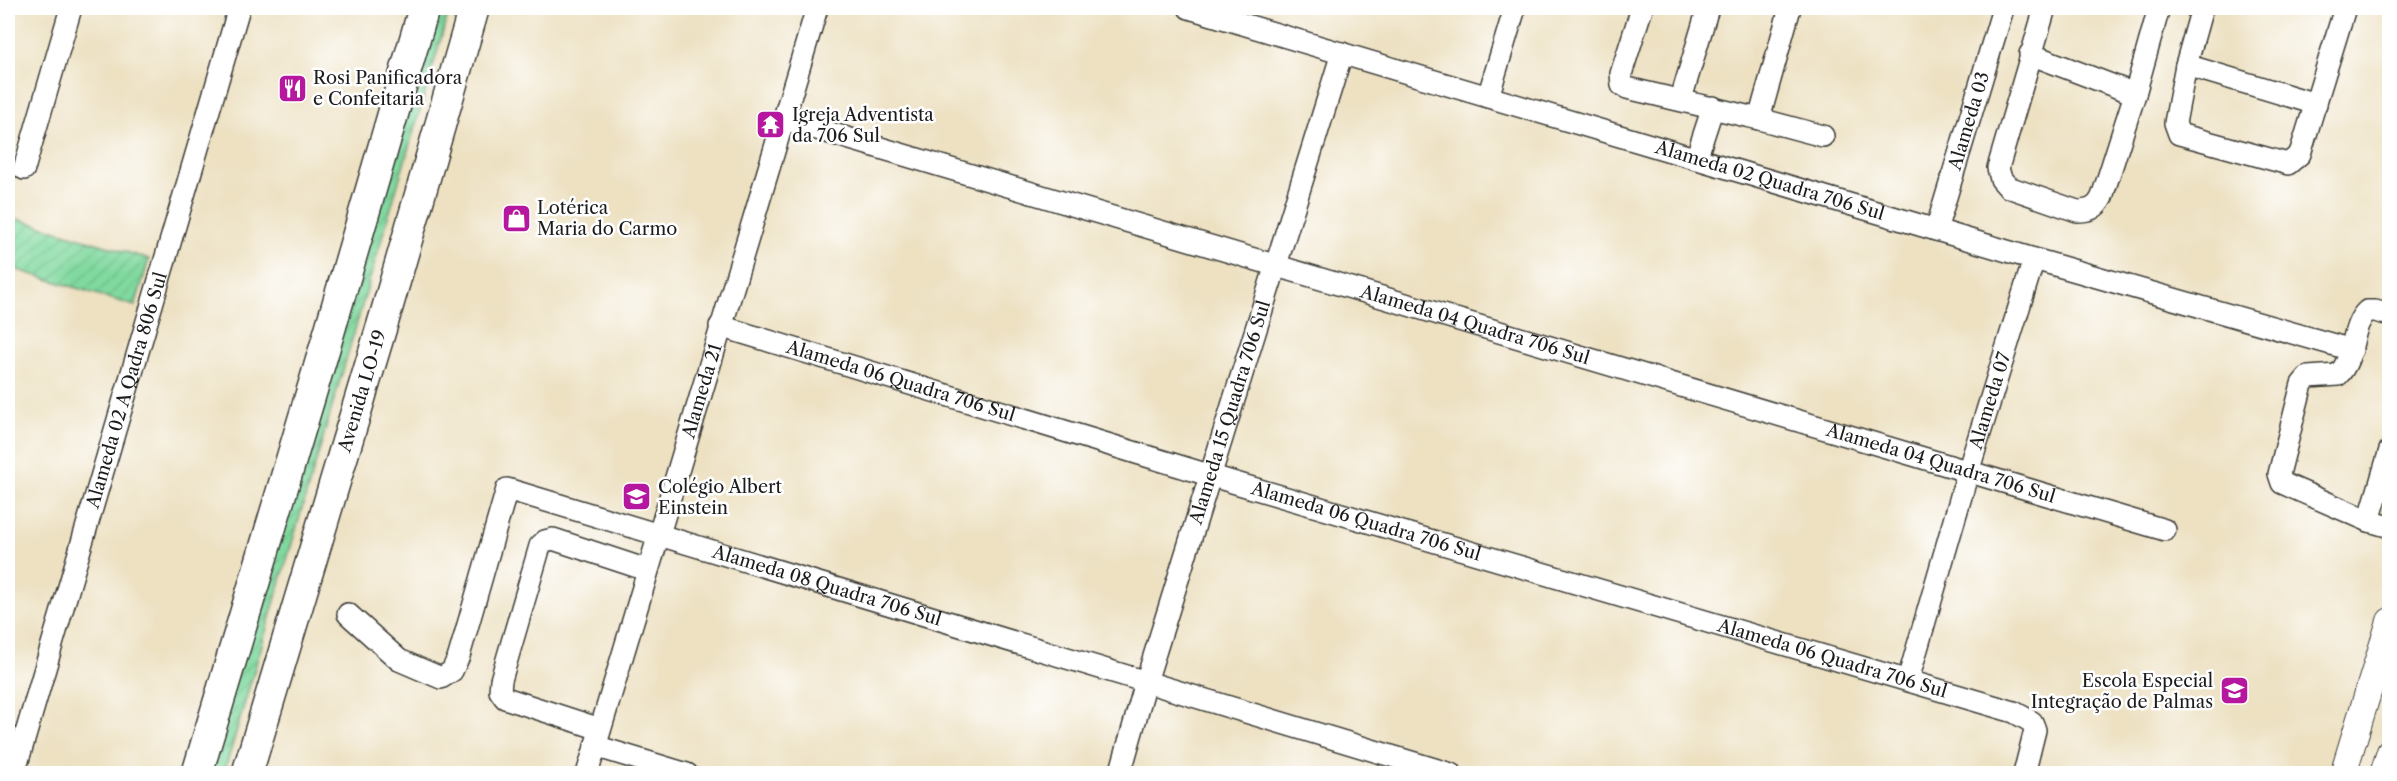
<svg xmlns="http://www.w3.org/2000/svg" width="2397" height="781" font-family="'Libre Caslon Text',serif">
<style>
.garden{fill:url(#garden-furrows);stroke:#4e7a5e;stroke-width:1.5}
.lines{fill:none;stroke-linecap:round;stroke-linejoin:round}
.minor-casing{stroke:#3b3a35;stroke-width:24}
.tertiary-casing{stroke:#3b3a35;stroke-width:28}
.secondary-casing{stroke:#3b3a35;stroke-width:33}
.minor{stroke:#fff;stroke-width:21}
.tertiary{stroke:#fff;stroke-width:26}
.secondary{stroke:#fff;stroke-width:30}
.labels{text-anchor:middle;stroke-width:5;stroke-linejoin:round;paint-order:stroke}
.poi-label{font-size:18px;fill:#1c1c1c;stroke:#fff;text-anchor:start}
.street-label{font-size:18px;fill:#1c1c1c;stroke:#fff}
</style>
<defs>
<pattern id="garden-furrows" width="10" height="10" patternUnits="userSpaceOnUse" patternTransform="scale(1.5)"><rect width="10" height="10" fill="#80d99f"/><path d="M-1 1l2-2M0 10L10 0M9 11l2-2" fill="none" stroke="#6eba88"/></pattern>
</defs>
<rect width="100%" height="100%" fill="#fff"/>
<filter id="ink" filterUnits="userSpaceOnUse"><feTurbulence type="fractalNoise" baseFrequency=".0167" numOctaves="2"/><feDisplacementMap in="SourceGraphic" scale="12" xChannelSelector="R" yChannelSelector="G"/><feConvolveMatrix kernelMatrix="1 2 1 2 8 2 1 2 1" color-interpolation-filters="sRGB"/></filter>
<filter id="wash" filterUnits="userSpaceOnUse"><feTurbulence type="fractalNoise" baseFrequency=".008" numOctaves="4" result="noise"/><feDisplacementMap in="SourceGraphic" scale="24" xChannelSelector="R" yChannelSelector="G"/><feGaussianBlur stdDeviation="1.35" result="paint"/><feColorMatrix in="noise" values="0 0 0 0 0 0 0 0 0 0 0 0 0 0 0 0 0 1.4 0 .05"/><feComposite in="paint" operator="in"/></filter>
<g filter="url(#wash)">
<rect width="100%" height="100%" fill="#ede1c2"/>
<g class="garden">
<polygon points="434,8 450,8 224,773 207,774"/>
<polygon points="8,216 149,259 135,306 8,267"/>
</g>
</g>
<g filter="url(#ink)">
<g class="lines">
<defs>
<g id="minor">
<path id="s1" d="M1189 8 2034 259 2352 350"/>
<polyline points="1642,8 1621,74 1622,85 1627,88 1759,119 1823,136"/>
<path d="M2045 8 1998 168 2001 179 2008 187 2077 211C2089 211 2096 209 2102 197L2135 94 2159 8"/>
<polyline points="2202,8 2186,65 2316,104"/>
<polyline points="2030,54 2135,94"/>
<polyline points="2186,65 2175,123 2179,134 2288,164 2300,154 2345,8"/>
<polyline points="1488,97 1515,8"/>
<polyline points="1681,99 1708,8"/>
<path id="s2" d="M783 119 2165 530"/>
<polyline points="1759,119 1790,8"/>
<polyline points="1696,159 1713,107"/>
<polyline points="24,169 71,8"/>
<path id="s3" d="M1936 230 2002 12"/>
<path d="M2390 315 2375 311H2367C2350 327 2356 357 2338 375L2308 377 2302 384 2279 474 2282 483 2369 521 2390 527"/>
<path id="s4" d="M720 326 1212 476 2014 712 2032 722 2035 730 2024 774"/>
<polyline points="2369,521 2390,450"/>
<path id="s5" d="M348 614 399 660 441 678 452 671 459 656 507 489 1451 774"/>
<path id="s6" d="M1908 680 1968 472 2034 259"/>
<polyline points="600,729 505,698 500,691 501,680 540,546 545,541 553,539 647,570"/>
<polyline points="595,746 687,774"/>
<path id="s7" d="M14 774 239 8"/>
<path id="s8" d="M587 774 817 8"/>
<path id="s9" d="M1120 774 1146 682 1342 53"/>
</g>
<g id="tertiary">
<polyline points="2343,774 2390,621"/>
<polyline points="2383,774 2390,752"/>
</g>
<g id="secondary">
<polyline points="197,774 324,350 424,8"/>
<path id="s10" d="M247 774 387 309 474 8"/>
</g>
</defs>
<use href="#minor" class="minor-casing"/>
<use href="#tertiary" class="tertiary-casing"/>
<use href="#secondary" class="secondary-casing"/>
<use href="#minor" class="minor"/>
<use href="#tertiary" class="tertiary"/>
<use href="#secondary" class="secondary"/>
</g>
</g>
<defs>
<symbol id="restaurant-square" viewBox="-11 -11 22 22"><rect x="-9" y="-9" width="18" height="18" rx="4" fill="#b5179e" stroke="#fff"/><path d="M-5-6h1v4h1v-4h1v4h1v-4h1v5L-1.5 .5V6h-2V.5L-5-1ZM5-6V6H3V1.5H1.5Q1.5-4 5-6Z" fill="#fff"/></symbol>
<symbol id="temple-square" viewBox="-11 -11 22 22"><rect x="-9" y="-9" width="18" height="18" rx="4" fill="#b5179e" stroke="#fff"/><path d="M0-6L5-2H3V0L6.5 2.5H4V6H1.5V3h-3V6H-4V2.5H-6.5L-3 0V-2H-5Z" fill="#fff"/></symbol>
<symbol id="shop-square" viewBox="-11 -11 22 22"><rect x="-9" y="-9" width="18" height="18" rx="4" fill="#b5179e" stroke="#fff"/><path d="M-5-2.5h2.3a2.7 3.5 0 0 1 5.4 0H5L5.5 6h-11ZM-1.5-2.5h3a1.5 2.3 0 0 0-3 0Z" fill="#fff"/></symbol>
<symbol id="school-square" viewBox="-11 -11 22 22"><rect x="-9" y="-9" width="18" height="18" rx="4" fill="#b5179e" stroke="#fff"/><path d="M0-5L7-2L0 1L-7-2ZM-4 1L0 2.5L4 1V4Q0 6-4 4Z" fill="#fff"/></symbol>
</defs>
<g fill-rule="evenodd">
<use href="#restaurant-square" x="276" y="72" width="33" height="33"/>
<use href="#temple-square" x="754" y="108" width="33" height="33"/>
<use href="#shop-square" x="500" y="202" width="33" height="33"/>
<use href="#school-square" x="620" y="480" width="33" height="33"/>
<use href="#school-square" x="2218" y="674" width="33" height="33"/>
</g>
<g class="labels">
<g class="poi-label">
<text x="313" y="84">Rosi Panificadora<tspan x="313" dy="21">e Confeitaria</tspan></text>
<text x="792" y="121">Igreja Adventista<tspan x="792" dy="21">da 706 Sul</tspan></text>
<text x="537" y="214">Lotérica<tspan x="537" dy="21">Maria do Carmo</tspan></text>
<text x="658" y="493">Colégio Albert<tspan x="658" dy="21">Einstein</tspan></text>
<text x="2213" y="687" text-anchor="end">Escola Especial<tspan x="2213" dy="21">Integração de Palmas</tspan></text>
</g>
<g class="street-label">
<text dy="6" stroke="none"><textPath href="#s3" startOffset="114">Alameda 03</textPath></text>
<text dy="6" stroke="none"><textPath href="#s1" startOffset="606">Alameda 02 Quadra 706 Sul</textPath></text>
<text dy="6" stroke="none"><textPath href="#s2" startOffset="722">Alameda 04 Quadra 706 Sul</textPath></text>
<text dy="6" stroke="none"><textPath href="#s4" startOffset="189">Alameda 06 Quadra 706 Sul</textPath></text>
<text dy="6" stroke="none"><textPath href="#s7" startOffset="400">Alameda 02 A Qadra 806 Sul</textPath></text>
<text dy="6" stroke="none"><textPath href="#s8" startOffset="400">Alameda 21</textPath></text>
<text dy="6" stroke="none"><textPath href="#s10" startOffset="400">Avenida LO-19</textPath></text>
<text dy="6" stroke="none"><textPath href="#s6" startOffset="291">Alameda 07</textPath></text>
<text dy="6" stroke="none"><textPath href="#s9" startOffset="378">Alameda 15 Quadra 706 Sul</textPath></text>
<text dy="6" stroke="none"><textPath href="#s2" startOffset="1208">Alameda 04 Quadra 706 Sul</textPath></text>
<text dy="6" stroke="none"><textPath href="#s4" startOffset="675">Alameda 06 Quadra 706 Sul</textPath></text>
<text dy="6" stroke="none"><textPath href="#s5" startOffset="652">Alameda 08 Quadra 706 Sul</textPath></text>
<text dy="6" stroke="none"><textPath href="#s4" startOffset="1161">Alameda 06 Quadra 706 Sul</textPath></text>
</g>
</g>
<rect width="2397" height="781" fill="none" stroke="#fff" stroke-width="30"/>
</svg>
